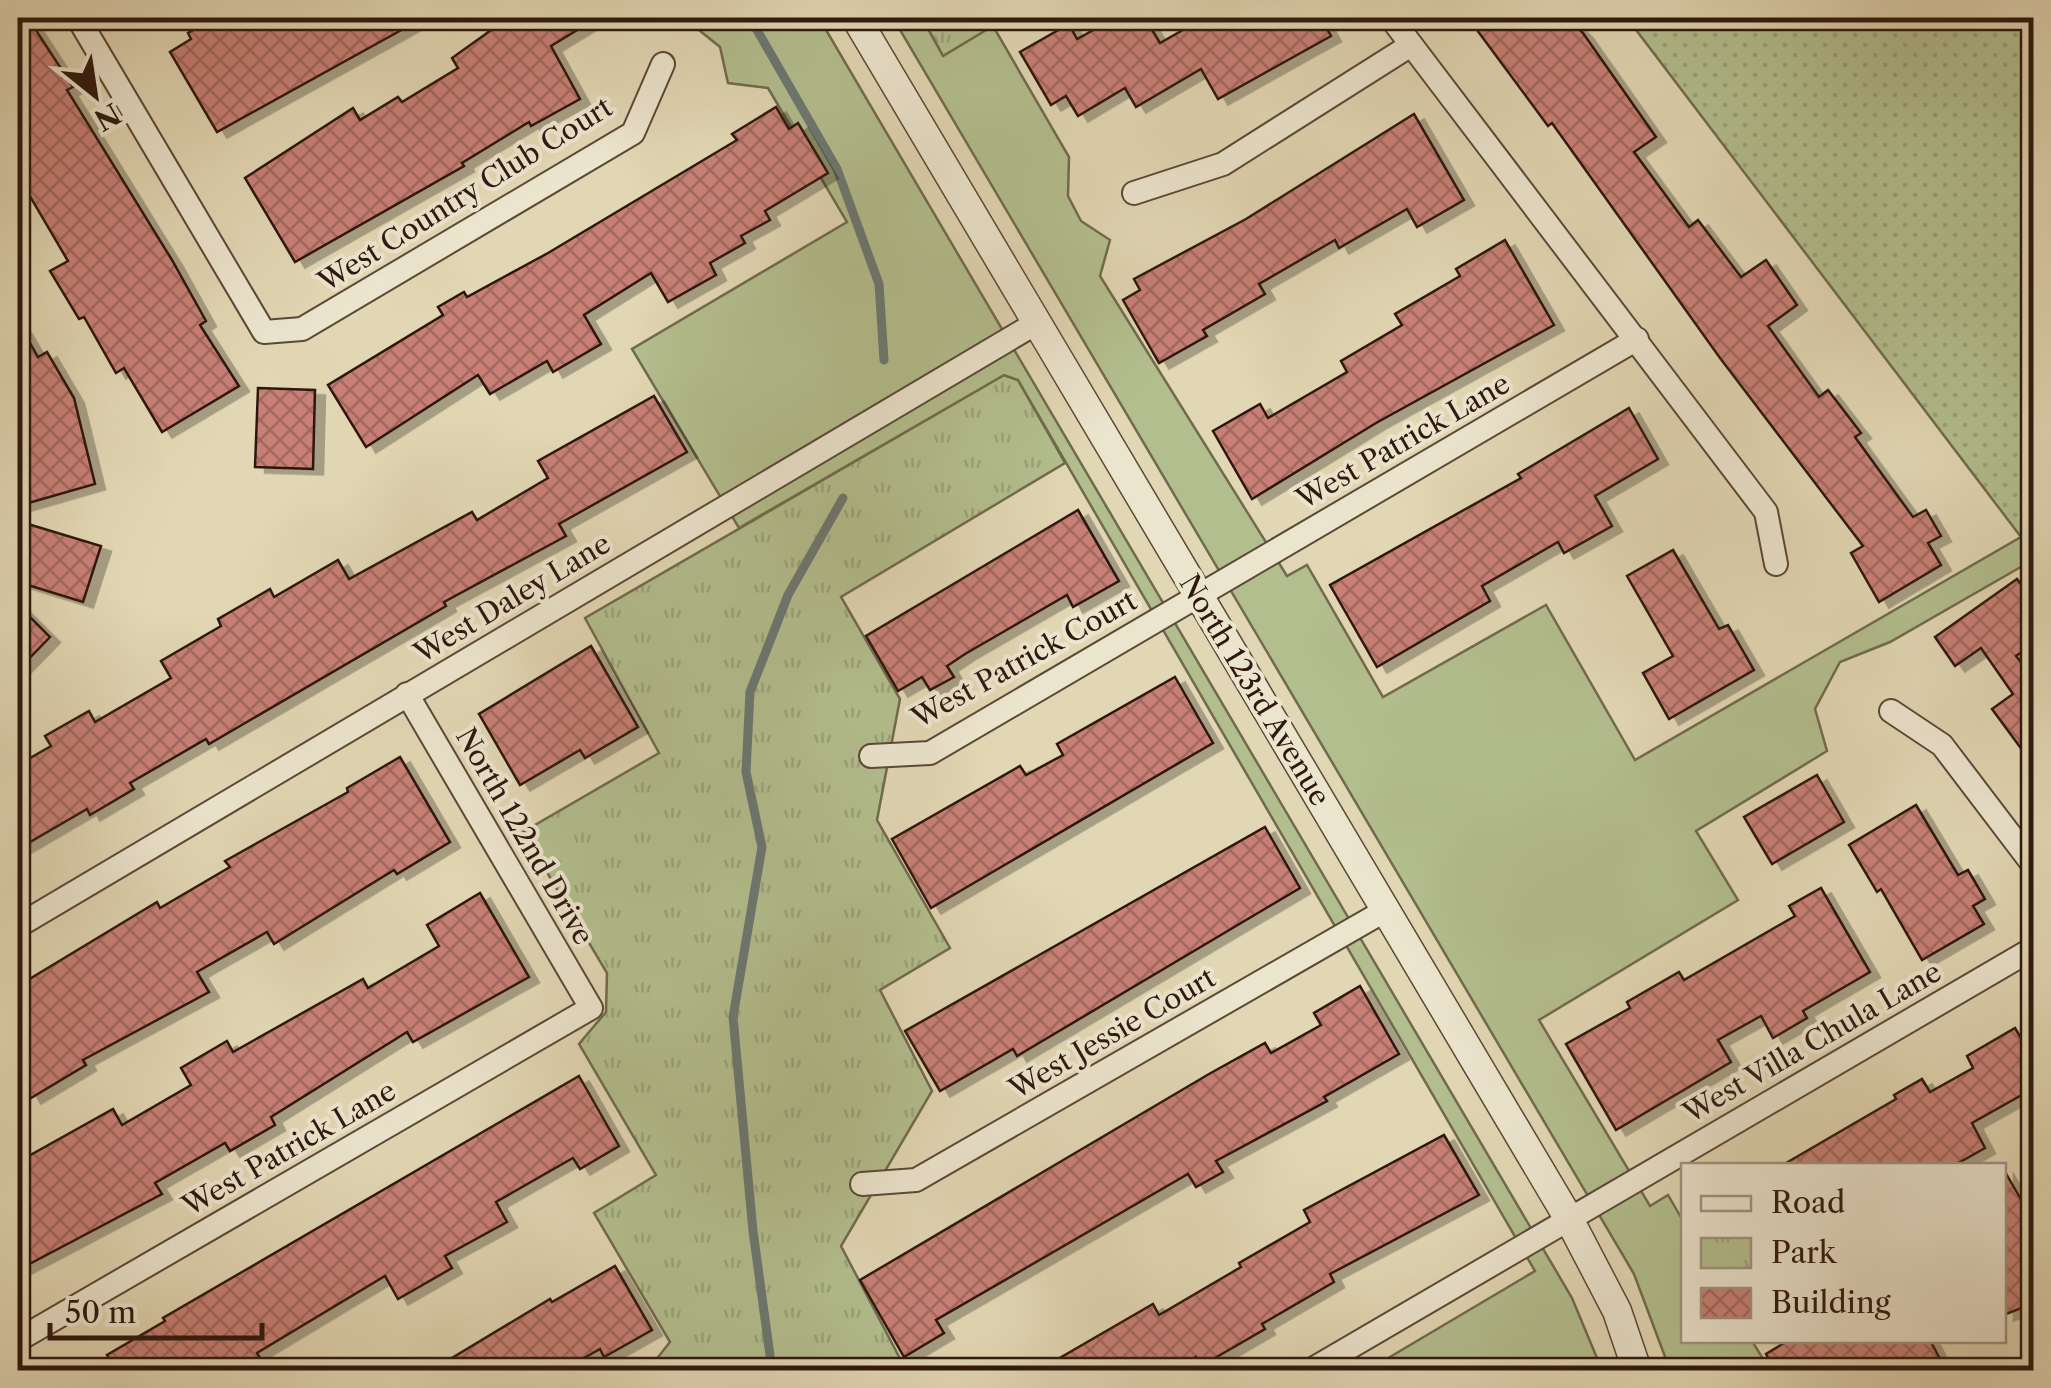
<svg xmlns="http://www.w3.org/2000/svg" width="2051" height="1388" font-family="'Libre Caslon Text',serif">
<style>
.grass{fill:url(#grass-dots);stroke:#706b4e;stroke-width:2.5}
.park{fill:url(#park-tufts);stroke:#706b4e;stroke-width:2.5}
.garden{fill:#b3be8e;stroke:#706b4e;stroke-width:2.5}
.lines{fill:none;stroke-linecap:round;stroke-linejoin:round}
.stream{stroke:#6c7872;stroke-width:9}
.building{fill:url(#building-cross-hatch);stroke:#2e180e;stroke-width:2.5;filter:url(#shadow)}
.minor-casing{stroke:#5b4838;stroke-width:26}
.tertiary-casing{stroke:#5b4838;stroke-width:31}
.minor{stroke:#ece5ce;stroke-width:22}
.tertiary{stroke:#ece5ce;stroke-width:28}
.labels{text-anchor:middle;stroke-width:8;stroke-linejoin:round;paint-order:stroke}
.street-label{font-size:28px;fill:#2e180e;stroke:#ece5ce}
</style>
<defs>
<pattern id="grass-dots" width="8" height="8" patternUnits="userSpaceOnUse" patternTransform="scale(2.5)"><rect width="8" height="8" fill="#b3be8e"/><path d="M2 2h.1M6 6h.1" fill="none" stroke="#9aa379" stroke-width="1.8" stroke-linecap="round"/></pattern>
<pattern id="park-tufts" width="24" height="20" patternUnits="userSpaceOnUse" patternTransform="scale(2.5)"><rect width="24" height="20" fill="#b3be8e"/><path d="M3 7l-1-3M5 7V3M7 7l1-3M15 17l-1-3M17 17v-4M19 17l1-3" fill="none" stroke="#9aa379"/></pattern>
<pattern id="building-cross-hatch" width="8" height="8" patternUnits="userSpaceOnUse" patternTransform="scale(2.5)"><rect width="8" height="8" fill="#c88076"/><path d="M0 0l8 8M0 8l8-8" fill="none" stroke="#a3685f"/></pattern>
<filter id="shadow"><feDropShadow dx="10" dy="5.5" stdDeviation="0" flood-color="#0004"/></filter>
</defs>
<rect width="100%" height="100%" fill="#e2d7b4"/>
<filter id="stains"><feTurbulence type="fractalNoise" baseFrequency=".002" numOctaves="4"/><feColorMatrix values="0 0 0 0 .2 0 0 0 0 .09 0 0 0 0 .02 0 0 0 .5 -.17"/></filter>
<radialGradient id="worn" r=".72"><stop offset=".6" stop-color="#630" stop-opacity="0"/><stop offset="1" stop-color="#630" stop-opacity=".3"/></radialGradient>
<polygon class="grass" points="1627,18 2033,18 2033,554 2021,537"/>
<g class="park">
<polygon points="922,18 1008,18 943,56"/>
<polygon points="1004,375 1018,380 1065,463 841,597 900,699 877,820 950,948 880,990 932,1091 841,1246 906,1370 648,1370 670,1342 594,1213 656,1175 579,1044 606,1012 607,973 523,832 659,753 585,618"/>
</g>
<g class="garden">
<polygon points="684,18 819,18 1572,1298 1602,1370 1368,1370 1535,1271 1018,380 1004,375 739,528 632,349 847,222 768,88 728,83 720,47"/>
<polygon points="893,18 922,18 943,56 993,26 1069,157 1068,196 1081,221 1110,240 1100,276 1287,576 1307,565 1383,697 1546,605 1635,760 2021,537 2033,560 1890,642 1840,662 1815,709 1827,751 1696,831 1738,900 1539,1020 1650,1206 1668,1195 1683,1221 1684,1340 1752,1341 1770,1370 1670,1370 1634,1274"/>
</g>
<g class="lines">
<g class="stream">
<polyline points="750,18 837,169 879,284 884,360"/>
<polyline points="772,1370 753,1231 733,1017 762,847 746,772 750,692 788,595 843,498"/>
</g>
</g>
<g class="building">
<polygon points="18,18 28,18 73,87 67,90 172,260 206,321 200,325 239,386 162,432 124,368 116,373 84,317 79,319 50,271 68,261 18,176"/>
<polygon points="213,18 423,18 217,132 170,52 191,39 188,33"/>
<polygon points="508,18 597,18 551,46 580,99 531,126 529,122 462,163 464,166 295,262 245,178 353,108 360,120 398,97 402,102 458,68 452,58"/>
<polygon points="1115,18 1145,18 1160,43 1204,18 1321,18 1331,36 1218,99 1201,69 1136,107 1125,88 1078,116 1066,96 1051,105 1020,52 1069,24 1077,39"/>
<polygon points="1494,18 1568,18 1583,33 1656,137 1634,152 1689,227 1698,220 1741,277 1766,260 1797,305 1768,326 1819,397 1828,390 1861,433 1855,437 1913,517 1926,510 1941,536 1928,543 1941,565 1879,602 1851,553 1863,546 1720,358 1552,123 1548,126 1477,30"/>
<polygon points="776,107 789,129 798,123 828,173 765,211 770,220 741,236 745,243 710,263 716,275 668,302 651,273 584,315 601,344 553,372 547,361 490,394 478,375 366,447 328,385 443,315 438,307 464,292 467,297 548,253 737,140 732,134"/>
<polygon points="1414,114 1464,200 1417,227 1407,209 1339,248 1335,240 1259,284 1265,294 1203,330 1207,336 1159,363 1123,300 1140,290 1134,279 1246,219"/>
<polygon points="1505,240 1554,325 1376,423 1252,499 1213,431 1260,404 1268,418 1347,372 1341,361 1402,325 1395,314 1460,276 1456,269"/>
<polygon points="18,322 38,357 47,352 74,398 95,484 18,506"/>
<polygon points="258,388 315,390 313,469 255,467"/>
<polygon points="654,396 687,452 559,524 566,536 444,602 446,606 209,744 206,739 130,783 134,789 90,815 87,809 18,849 18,765 51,746 45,736 89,711 95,722 171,678 161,661 221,626 218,619 270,589 274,597 338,560 349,579 472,512 477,520 548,478 538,461"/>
<polygon points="1629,408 1658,459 1595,496 1612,526 1564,553 1558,542 1482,586 1490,601 1377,667 1330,585 1521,478 1518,474"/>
<polygon points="1078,510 1119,581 1073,607 1067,595 965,654 947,666 954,677 930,690 922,677 898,691 866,636"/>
<polygon points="18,521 101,546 83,602 18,582"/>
<polygon points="1673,550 1719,629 1728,625 1754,670 1669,719 1643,673 1673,656 1627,576"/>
<polygon points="2017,579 2034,602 2034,643 2016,656 2034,678 2034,766 1992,709 2013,694 1981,648 1955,666 1935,637"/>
<polygon points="18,605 50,637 18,670"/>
<polygon points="591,646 638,727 585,758 580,750 520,785 479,714"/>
<polygon points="1175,677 1213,743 931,908 892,839 1020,766 1026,775 1063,755 1057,744"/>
<polygon points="400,757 450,842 397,874 394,870 274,944 267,932 197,972 209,992 83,1060 86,1065 31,1098 18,1074 18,986 157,902 160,908 230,867 225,861 348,792 347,788"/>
<polygon points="1817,775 1844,822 1772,864 1744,817"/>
<polygon points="1916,805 1958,875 1968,870 1985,899 1973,906 1984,924 1922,960 1881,889 1877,892 1849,845"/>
<polygon points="1265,827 1300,888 1017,1056 1013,1049 940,1091 905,1031"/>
<polygon points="1821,888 1870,972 1803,1011 1807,1018 1773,1038 1761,1016 1718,1040 1731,1062 1616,1130 1566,1044 1630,1008 1627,1002 1679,972 1684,980 1795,916 1789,906"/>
<polygon points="480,893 529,977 413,1042 407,1032 271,1117 275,1125 230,1151 225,1143 155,1183 162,1194 18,1270 18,1162 113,1109 122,1125 191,1085 181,1068 227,1041 233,1052 363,979 368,988 439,946 427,925"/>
<polygon points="1360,986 1399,1054 1324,1097 1327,1101 1216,1161 1223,1172 1196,1187 1188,1174 936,1320 944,1333 904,1357 860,1280 1209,1074 1265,1043 1271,1053 1321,1025 1314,1013"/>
<polygon points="2015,1028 2034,1060 2034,1088 1972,1123 1985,1148 1953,1166 1781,1166 1896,1099 1894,1095 1922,1079 1930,1092 1973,1068 1967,1056"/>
<polygon points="579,1076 619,1146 580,1169 573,1158 496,1202 507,1222 445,1256 452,1268 398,1299 385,1276 257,1353 267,1370 116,1370 107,1355 165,1321 163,1318"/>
<polygon points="1444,1135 1479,1195 1330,1274 1334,1282 1262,1324 1265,1329 1201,1366 1196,1357 1172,1370 1039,1370 1153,1304 1159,1315 1241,1267 1239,1263 1310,1222 1304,1210"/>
<polygon points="2004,1170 2034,1222 2034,1303 2004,1315"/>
<polygon points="615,1266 652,1330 604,1357 600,1349 563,1370 432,1370 550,1299 552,1302"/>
<polygon points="1789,1340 1930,1340 1941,1361 1924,1370 1775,1370 1766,1354"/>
</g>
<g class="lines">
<defs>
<g id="minor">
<polyline points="78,18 264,332 302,329 633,133 663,64"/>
<polyline points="1391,18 1766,512 1776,564"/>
<polyline points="1134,193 1223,164 1411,45"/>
<polyline points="1891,711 1942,745 2034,866"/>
<polyline points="871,756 930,753 1637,339"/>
<polyline points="18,926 1038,322"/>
<polyline points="862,1184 916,1180 1386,910"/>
<polyline points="18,1340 591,1008 407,694"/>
<polyline points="1311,1370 2034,948"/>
<polyline points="2024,1370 2034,1365"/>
</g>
<polyline id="tertiary" points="856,18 1569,1219 1617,1311 1637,1370"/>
</defs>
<use href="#minor" class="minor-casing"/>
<use href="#tertiary" class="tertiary-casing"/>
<use href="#minor" class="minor"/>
<use href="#tertiary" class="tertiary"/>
</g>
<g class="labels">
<g class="street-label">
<text transform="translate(465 194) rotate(-32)" y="10">West Country Club Court</text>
<text transform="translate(1403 441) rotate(-30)" y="10">West Patrick Lane</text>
<text transform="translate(512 598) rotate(-31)" y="10">West Daley Lane</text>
<text transform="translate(1024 659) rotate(-29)" y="10">West Patrick Court</text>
<text transform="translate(1255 690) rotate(59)" y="10">North 123rd Avenue</text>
<text transform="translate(525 836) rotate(60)" y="10">North 122nd Drive</text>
<text transform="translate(1112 1033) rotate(-30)" y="10">West Jessie Court</text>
<text transform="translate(1812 1042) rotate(-30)" y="10">West Villa Chula Lane</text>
<text transform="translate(289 1148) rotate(-30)" y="10">West Patrick Lane</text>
</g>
</g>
<rect width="2051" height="1388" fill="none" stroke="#e2d7b4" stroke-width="60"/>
<rect x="20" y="20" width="2011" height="1348" fill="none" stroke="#2e180e" stroke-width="5"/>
<rect x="30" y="30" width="1991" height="1328" fill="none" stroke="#2e180e" stroke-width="2.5"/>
<rect x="1681" y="1163" width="325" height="180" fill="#ece5ce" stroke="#a09381" stroke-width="2.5"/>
<rect x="1701" y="1196" width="50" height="15" fill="#ece5ce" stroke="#a09381" stroke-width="2.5"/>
<text x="1771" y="1213" font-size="30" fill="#2e180e">Road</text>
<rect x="1701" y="1238" width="50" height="30" fill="url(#park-tufts)" stroke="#a09381" stroke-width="2.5"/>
<text x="1771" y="1263" font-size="30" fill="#2e180e">Park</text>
<rect x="1701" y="1288" width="50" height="30" fill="url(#building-cross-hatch)" stroke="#a09381" stroke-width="2.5"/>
<text x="1771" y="1313" font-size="30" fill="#2e180e">Building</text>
<g transform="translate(95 95) rotate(150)" stroke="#ece5ce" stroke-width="8" paint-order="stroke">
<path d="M0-8L18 38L0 25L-18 38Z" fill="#2e180e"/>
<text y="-15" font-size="28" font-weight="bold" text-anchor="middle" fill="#2e180e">N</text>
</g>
<path d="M50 1323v15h212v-15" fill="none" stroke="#2e180e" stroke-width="5"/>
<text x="65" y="1323" font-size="30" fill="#2e180e" stroke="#ece5ce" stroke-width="8" paint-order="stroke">50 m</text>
<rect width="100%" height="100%" filter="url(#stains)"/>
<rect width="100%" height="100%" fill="url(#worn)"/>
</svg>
